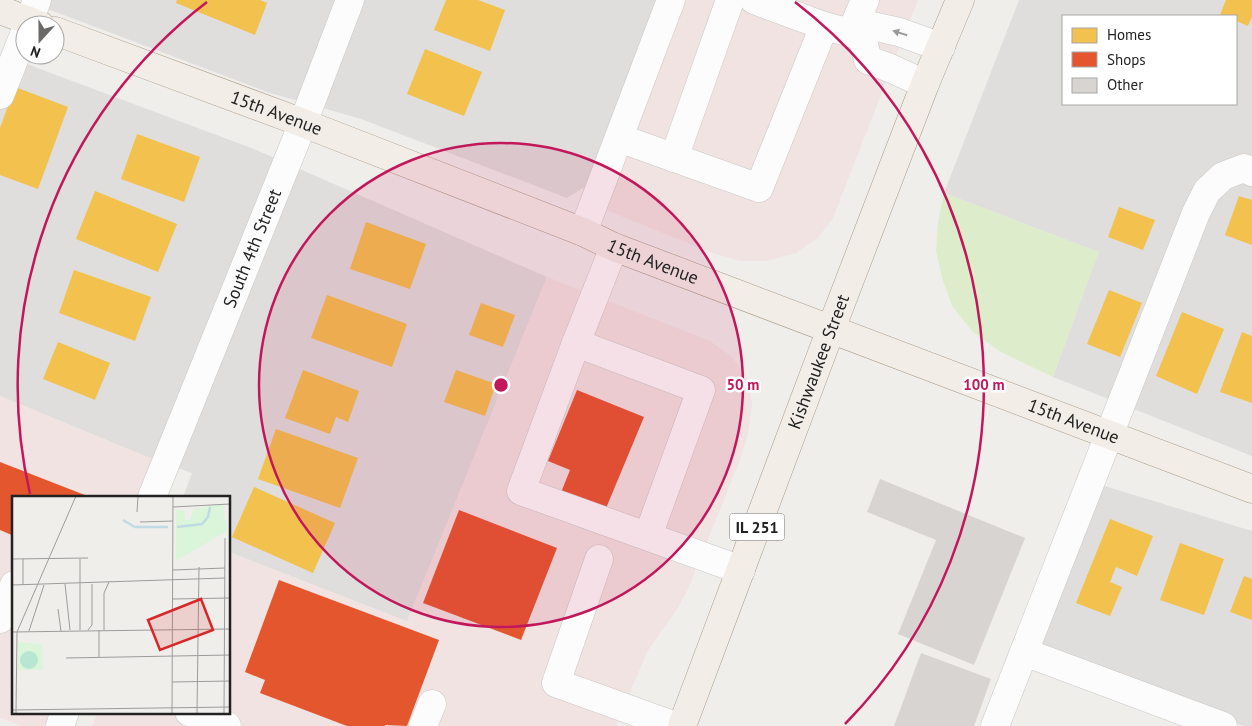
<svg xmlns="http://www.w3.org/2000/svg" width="1252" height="726" font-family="'PT Sans',sans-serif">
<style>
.residential{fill:#dfdedc;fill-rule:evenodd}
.commercial{fill:#f1e3e1}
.grass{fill:#ddeccb}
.homes{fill:#f2c14e}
.shops{fill:#e4572e}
.building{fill:#d7d4d2}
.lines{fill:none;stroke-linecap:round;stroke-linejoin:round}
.minor-casing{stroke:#c9c8c7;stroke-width:29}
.major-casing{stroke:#a79c86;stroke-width:29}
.minor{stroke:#fdfcfc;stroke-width:28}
.major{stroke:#f3ede7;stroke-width:28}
.oneway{fill:#9a9a9a}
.ring{fill:none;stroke:#c2185b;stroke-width:2.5}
.labels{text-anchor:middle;stroke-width:5;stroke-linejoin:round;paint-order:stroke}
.shield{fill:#fff;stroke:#646464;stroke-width:1}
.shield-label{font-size:16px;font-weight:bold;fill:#222}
.street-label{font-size:18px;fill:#222;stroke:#fff}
.inset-river{fill:none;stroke:#bfdbe3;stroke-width:2.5}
.inset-road{fill:none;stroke:#9e9c9b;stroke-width:1}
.view{fill:#d62828;fill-opacity:0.15;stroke:#d62828;stroke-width:2.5}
.inset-edge{fill:none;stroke:#222;stroke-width:2.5}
.centre{fill:#c2185b;stroke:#fff;stroke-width:2.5}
.ring-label{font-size:15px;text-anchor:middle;font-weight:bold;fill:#c2185b;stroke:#fff;stroke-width:5;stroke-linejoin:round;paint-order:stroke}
</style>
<rect width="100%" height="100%" fill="#f0eeeb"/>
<g class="residential">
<polygon points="24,0 657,0 586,186 567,198 361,119 270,93"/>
<path d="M1019 0H1252V456L1053 377 1098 252 944 193ZM1063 16H1236V104H1063Z"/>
<polygon points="0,54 254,149 547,277 407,622 229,552 229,497 183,497 192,473 152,459 0,396"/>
<polygon points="1098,484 1252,531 1252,726 1244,726 1048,655 1041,642"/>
</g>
<g class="commercial">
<polygon points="680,0 918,0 833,218 818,238 796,253 767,261 741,261 715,254 601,208"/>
<polygon points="547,277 710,341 732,357 747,378 752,403 748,434 740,460 688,589 678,608 647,652 616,726 92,726 98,712 229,712 229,552 407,621"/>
<polygon points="0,396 152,459 137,497 14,497 14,712 54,712 52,717 43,726 22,726 0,718"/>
</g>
<polygon class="grass" points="944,193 1099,252 1053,377 1001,352 973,332 952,306 942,278 936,251 938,222"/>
<g class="homes">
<polygon points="177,0 260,0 267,3 255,35 176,3"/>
<polygon points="446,0 478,0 505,10 490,51 434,30"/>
<polygon points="1226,0 1252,0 1252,17 1248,26 1236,21 1236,16 1220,15"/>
<polygon points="425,49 482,72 464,116 407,94"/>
<polygon points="15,87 68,107 38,189 0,175 0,128"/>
<polygon points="137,134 200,157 184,202 121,179"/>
<polygon points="95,191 177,224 158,272 76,239"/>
<polygon points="1239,196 1252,200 1252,245 1225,235"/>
<polygon points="1119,207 1155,220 1143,250 1108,237"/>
<polygon points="366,222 426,244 410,289 350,269"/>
<polygon points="74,270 151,297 135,341 59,313"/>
<polygon points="1109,290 1142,303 1120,357 1087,344"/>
<polygon points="327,295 407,324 392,367 311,338"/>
<polygon points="481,303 515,315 503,347 469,335"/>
<polygon points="1182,312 1224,329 1197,394 1156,376"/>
<polygon points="1242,332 1252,336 1252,403 1220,392"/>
<polygon points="58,342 110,363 95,400 43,379"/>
<polygon points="303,370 359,391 348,422 336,417 330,434 285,418"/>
<polygon points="456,370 496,384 485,416 444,402"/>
<polygon points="276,429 358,458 340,508 258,479"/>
<polygon points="254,487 335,523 313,573 232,537"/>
<polygon points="1110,519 1153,536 1137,576 1116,567 1110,582 1122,587 1110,616 1076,603"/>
<polygon points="1180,543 1224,559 1204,615 1160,600"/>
<polygon points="1244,576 1252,579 1252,620 1230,612"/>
</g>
<g class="shops">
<polygon points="577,390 644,417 604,513 560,495 570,470 548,461"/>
<polygon points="0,462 90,497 14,497 14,536 0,530"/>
<polygon points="459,510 557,548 521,640 423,603"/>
<polygon points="279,580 439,640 407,726 385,725 385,726 347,726 260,693 265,680 245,672"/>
</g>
<g class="building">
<polygon points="880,479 1025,538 974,665 898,634 936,540 867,512"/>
<polygon points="921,653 991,679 974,726 894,726"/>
</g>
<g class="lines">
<defs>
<g id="minor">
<polyline points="754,0 824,26"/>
<polyline points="28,25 37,0"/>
<polyline points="851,33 865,0"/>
<polyline points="862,37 872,26 899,32 941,47"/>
<polyline points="862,37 868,60 890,68 925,84"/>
<polyline points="0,95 25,32"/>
<polyline points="619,138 759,188 824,26 851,33 862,37"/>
<polyline points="674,158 730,0"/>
<polyline points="583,232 671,0"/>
<polyline points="576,343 614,247"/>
<path id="s1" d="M152 497 303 123 350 0"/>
<polyline points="648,536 701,390 576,343 521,491 741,570"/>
<polyline points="599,559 556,683 675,726"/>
<polyline points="0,619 14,585"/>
<polyline points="1024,652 1223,726"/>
<polyline points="189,712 227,726"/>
<polyline points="60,726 65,712"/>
<polyline points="423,726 432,704"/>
<polyline points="995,726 1196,213 1207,191 1223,176 1244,168 1252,172"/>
</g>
<g id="major">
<polyline points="0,10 40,25"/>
<path id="s2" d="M55 31 303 123 583 232 614 247 1252 489"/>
<path id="s3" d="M682 726 831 329 925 84 960 0"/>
</g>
</defs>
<use href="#minor" class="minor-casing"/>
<use href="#major" class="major-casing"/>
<use href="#minor" class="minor"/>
<use href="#major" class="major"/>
</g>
<defs><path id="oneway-solid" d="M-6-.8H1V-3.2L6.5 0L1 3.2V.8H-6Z" transform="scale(1.25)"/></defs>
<use class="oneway" href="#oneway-solid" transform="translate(900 33) rotate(-163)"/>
<circle cx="501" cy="385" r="242" fill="#c2185b" fill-opacity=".12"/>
<g class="ring">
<circle cx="501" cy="385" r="242"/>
<path d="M30 494A483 483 0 0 1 207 2M795 2A483 483 0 0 1 845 724"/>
</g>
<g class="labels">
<rect class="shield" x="729.5" y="513.5" width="55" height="27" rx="4"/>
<g class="shield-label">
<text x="757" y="533">IL 251</text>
</g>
<g class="street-label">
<text dy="6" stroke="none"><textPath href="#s2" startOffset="236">15th Avenue</textPath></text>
<text dy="6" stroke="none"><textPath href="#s1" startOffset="268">South 4th Street</textPath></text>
<text dy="6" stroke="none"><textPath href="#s2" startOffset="641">15th Avenue</textPath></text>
<text dy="6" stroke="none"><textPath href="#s3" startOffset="389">Kishwaukee Street</textPath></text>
<text dy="6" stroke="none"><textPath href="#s2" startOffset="1091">15th Avenue</textPath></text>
</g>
</g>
<g transform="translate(12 496)">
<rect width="218" height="218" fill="#f0eeeb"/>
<path d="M211 8 215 35 164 65V14H173V24H178L182 13ZM6 146 30 148 31 174H6Z" fill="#daf5da"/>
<path d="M8 164a9 9 0 1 1 18 0a9 9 0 1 1-18 0Z" fill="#b7e6d2"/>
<path class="inset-river" d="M111 24 123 31H156M165 31 190 28 196 21 198 11"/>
<path class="inset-road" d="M161 11 218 8M125 16 126 0M128 26 161 25M0 63 76 62M161 74 213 72M53 88 58 134M0 89 213 82M11 89V63M160 103 218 102M46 113 49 135M68 134V63M76 134 80 129V88M87 134V161M92 134V97L97 86M17 135 32 89M0 136 218 133M54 162 218 159M160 186 218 185M0 214 218 211M4 217 5 136 64 0M160 217 161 0M185 217 187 71M212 217 213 42"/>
<path class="view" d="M189 103 201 134 148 154 136 124Z"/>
<rect width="218" height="218" class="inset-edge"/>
</g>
<circle cx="501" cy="385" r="8" class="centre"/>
<g class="ring-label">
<text x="743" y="390">50 m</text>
<text x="984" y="390">100 m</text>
</g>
<rect x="1062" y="15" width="175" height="90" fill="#ffffff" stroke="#a7a7a7"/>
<rect x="1072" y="28" width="25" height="15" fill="#f2c14e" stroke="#a7a7a7"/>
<text x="1107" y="40" font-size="15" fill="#222222">Homes</text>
<rect x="1072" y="52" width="25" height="15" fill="#e4572e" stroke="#a7a7a7"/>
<text x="1107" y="65" font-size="15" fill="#222222">Shops</text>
<rect x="1072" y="78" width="25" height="15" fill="#d7d4d2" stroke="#a7a7a7"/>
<text x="1107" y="90" font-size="15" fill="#222222">Other</text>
<g transform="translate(40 40) rotate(201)"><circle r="24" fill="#ffffff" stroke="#a7a7a7"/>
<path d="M0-4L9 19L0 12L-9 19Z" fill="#6a6968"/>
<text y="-8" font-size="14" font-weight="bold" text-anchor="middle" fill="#222222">N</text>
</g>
</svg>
